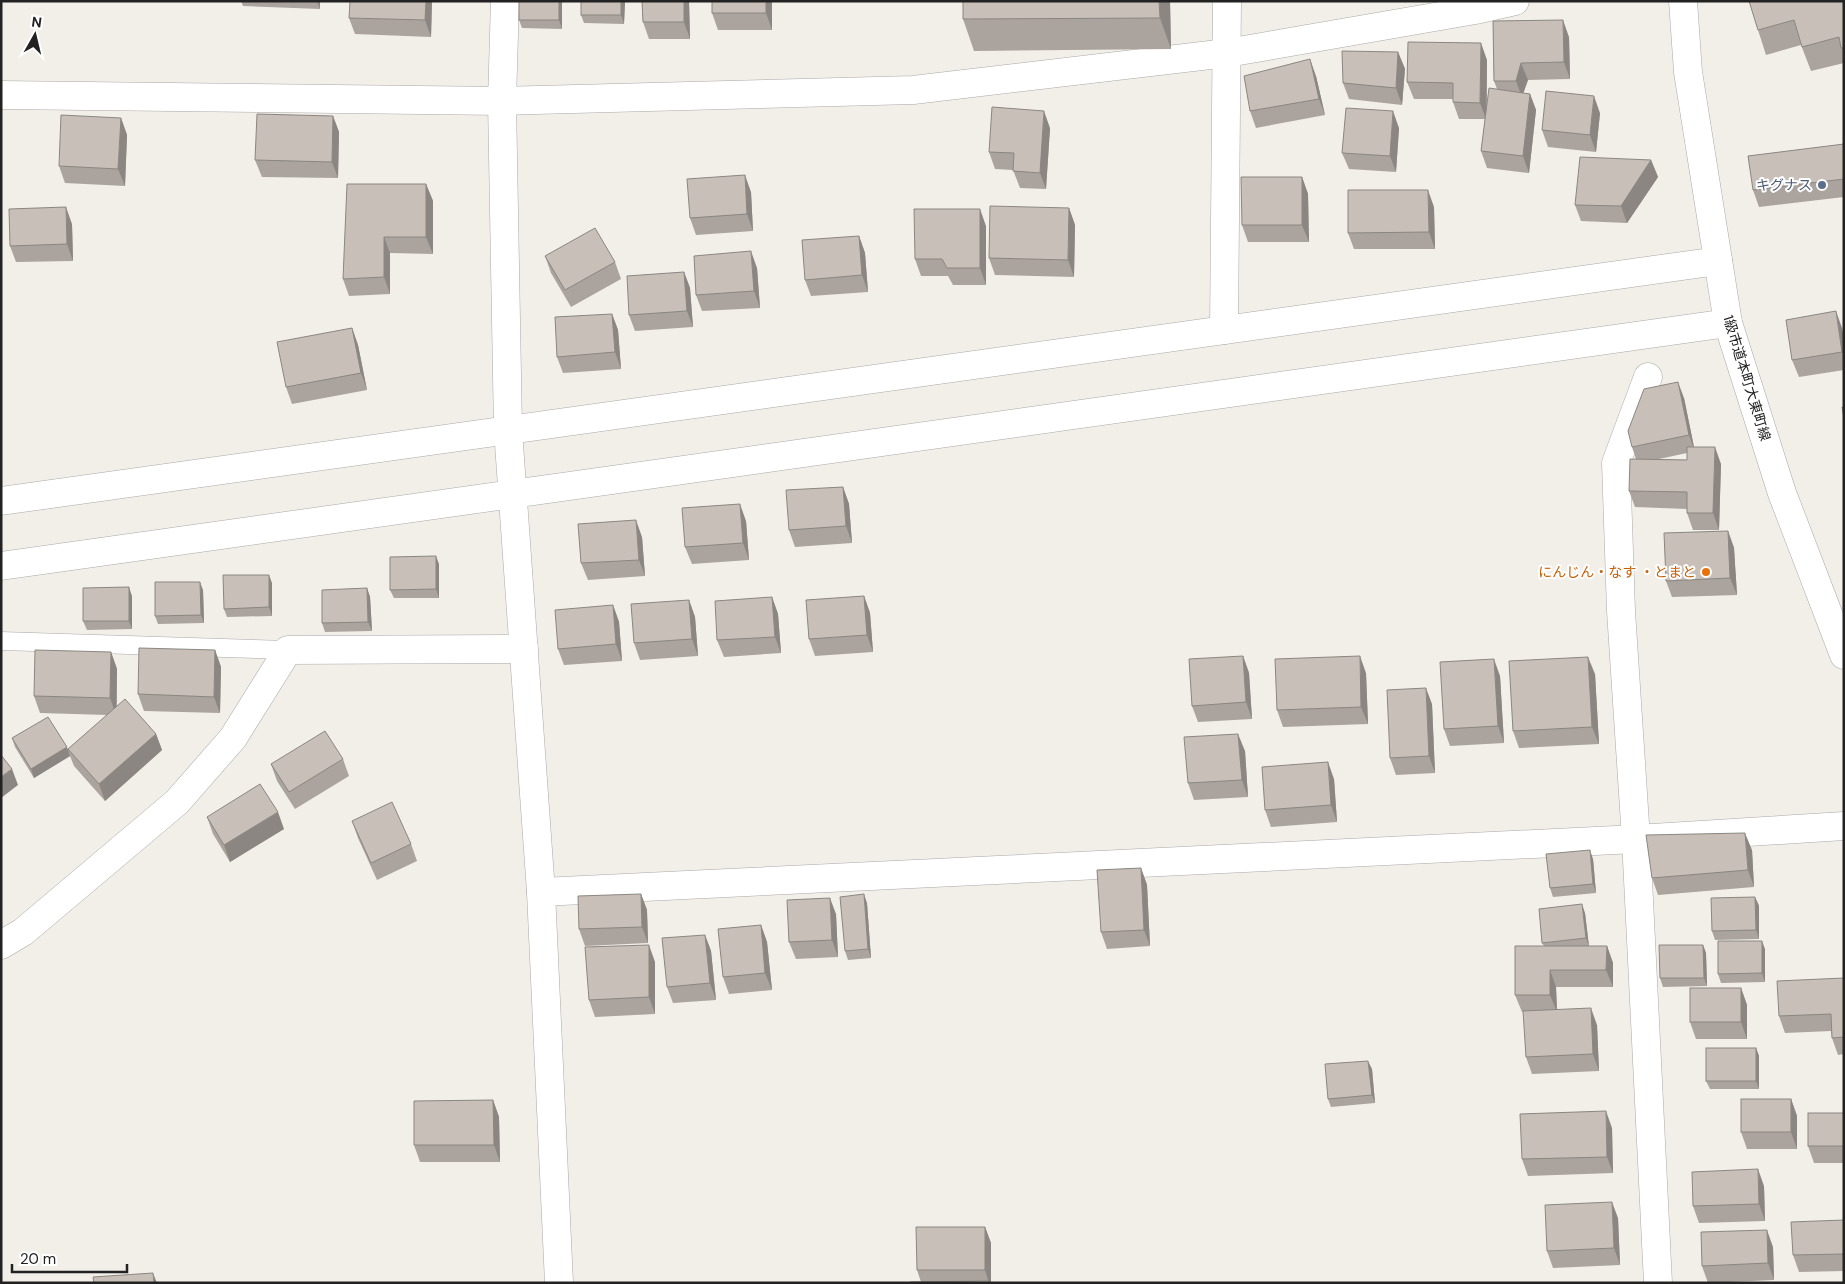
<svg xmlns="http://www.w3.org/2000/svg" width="1845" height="1284" font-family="'DM Sans','Noto Sans JP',sans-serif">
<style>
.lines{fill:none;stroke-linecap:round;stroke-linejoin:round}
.service-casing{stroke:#a9a9a9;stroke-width:19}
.minor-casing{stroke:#a9a9a9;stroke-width:29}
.tertiary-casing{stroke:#a9a9a9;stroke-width:29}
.service{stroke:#fff;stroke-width:18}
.minor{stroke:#fff;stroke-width:28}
.tertiary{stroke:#fff;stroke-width:28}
.wall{fill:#aba49e;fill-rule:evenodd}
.shaded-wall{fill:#8b8681}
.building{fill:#c7bfb8;stroke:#8b8681}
.service-dot{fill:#5c6f8a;stroke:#fff;stroke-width:2}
.food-dot{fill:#e8710a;stroke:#fff;stroke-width:2}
.labels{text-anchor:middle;stroke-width:4;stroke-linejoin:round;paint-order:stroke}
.service-label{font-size:14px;fill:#4e5e75;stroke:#fff;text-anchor:end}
.street-label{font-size:14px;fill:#222;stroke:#fff}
.food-label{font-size:14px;fill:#c56008;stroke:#fff;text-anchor:end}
</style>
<rect width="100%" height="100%" fill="#f2efe9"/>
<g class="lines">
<defs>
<polyline id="service" points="1,641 288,650"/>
<g id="minor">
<polyline points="505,1 502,101 508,430 541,892 559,1283"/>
<polyline points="1,95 502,101 913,90 1227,53 1475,10 1515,1"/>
<polyline points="1224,330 1227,1"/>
<polyline points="1648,377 1616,463 1621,611 1636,839 1658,1283"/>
<polyline points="541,892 1636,839 1844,826"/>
<polyline points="1,945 23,932 177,802 233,738 288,650 524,649"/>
</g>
<g id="tertiary">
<polyline points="1683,1 1688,72 1728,323 1782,493 1844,655"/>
<polyline points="1,501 1718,261"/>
<polyline points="1,566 1728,323"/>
</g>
</defs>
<use href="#service" class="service-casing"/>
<use href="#minor" class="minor-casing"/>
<use href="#tertiary" class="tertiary-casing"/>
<use href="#service" class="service"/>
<use href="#minor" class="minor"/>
<use href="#tertiary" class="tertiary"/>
</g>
<g class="wall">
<polygon points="241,1 320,1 320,9 243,6"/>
<polygon points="432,1 431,37 355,34 349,18"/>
<polygon points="562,1 562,29 522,28 519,20"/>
<polygon points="581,1 625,1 624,24 584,23 581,15"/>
<polygon points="642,1 689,1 690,39 649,39 643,22"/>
<polygon points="772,1 772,30 718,30 712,13"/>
<polygon points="963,1 1170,1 1171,49 974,51 963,19"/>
<polygon points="1844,1 1844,63 1811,71 1801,45 1766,55 1758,30"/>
<polygon points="1493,21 1569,37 1570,79 1528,80 1523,93 1530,94 1536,110 1529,173 1487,168 1481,151 1485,119 1459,119 1453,102 1453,99 1414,99 1407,82 1487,60 1487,105 1497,89 1494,81"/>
<polygon points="1398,52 1405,69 1402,105 1349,99 1343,83"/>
<polygon points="1316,76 1325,115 1256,128 1250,111"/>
<polygon points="1600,113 1596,152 1548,147 1542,130"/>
<polygon points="333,116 339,132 338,178 262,177 255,160"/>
<polygon points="121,118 127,135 125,186 65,183 59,166"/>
<polygon points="1050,128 1046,189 1020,188 1013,170 995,169 989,152"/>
<polygon points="1399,128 1396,172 1349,169 1342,153"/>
<polygon points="1844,144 1844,197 1759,207 1753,190"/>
<polygon points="1651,160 1658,177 1627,223 1581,221 1575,205"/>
<polygon points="1302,177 1308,194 1309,242 1248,242 1242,225"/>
<polygon points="426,184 433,201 433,254 390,253 390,294 349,296 343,279"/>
<polygon points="751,192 753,231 696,235 690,218"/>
<polygon points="1434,207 1435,249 1354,249 1348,233"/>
<polygon points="1069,208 1075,225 1074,277 995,275 989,258"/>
<polygon points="72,224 73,261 16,262 10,246"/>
<polygon points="986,226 986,285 953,285 948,276 921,276 915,259"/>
<polygon points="859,236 865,253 868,292 811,296 805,280"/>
<polygon points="545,256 615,262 621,279 571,307 551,273"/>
<polygon points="757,268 760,308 702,311 696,295"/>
<polygon points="684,272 690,288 693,327 635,331 629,315"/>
<polygon points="612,314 618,330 621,369 563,373 557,357"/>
<polygon points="352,328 358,345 367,390 292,404 286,387"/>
<polygon points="1842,328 1844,340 1844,370 1799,377 1792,360"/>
<path d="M1684 398 1694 447 1721 464 1719 530H1693L1687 513V509L1635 507 1629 491 1636 459 1632 447ZM1687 453V460L1659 459Z"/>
<polygon points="843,487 849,504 852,543 795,547 789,530"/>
<polygon points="746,521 749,560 692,564 685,547"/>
<polygon points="1728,531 1734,548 1737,595 1672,597 1666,581"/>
<polygon points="642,537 645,576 588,580 581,563"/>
<polygon points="439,564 439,598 394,598 390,590"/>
<polygon points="272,583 272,616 227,617 224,609"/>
<polygon points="367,588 370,597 372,631 325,632 322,623"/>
<polygon points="203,590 204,623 158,624 155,616"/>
<polygon points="132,596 132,629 87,630 83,621"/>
<polygon points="864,596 870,613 873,652 815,656 809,639"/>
<polygon points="772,597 778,614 781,653 724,657 717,640"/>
<polygon points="689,600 695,617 698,656 640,660 634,643"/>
<polygon points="613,605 619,622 622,661 564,665 558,649"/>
<polygon points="215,650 221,667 220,713 144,711 138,694"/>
<polygon points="111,652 117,669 117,706 156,734 162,750 105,801 74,766 70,756 34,778 15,747 12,738 68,749 107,715 40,713 34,696"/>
<polygon points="1243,656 1249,673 1252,719 1198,722 1192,706"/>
<polygon points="1366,673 1368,724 1283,727 1277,710"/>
<polygon points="1595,674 1599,744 1519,748 1513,731"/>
<polygon points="1500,676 1504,743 1450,746 1444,729"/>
<polygon points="1432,704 1435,773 1396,775 1390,758"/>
<polygon points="1245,751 1248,797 1194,800 1188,783"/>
<polygon points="343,759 349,776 295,809 277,781 271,764"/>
<polygon points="1334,779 1337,822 1271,827 1265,810"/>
<polygon points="207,817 284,829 230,862 213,834"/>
<polygon points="352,821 411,844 417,861 377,880 358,838"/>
<polygon points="1752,850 1754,887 1658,895 1652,878"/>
<polygon points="1593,859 1596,893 1553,897 1550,888"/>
<polygon points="1141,868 1147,885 1150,946 1107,949 1101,932"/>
<polygon points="641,894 647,910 648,943 585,946 579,929"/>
<polygon points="1755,897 1759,906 1759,939 1715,940 1712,931"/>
<polygon points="867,903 871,958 848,960 845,951"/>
<polygon points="1585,913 1589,946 1607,946 1613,963 1613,987 1556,987 1557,1009 1597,1025 1599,1071 1532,1074 1526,1057 1524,1012 1522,1012 1515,995 1544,946 1542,943"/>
<polygon points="836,914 838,957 796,959 789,942"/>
<polygon points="761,925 767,942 772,990 729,994 723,977"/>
<polygon points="705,935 711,951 716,1000 673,1003 667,987"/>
<polygon points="1703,945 1706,953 1707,986 1663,987 1660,978"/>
<polygon points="1765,949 1765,982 1721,983 1718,974"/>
<polygon points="655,962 655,1014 595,1017 589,1000"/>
<polygon points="1844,978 1844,1054 1838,1055 1832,1038 1831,1031 1785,1033 1779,1016"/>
<polygon points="1741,988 1747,1005 1747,1039 1696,1039 1690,1022"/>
<polygon points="1756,1048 1759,1056 1759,1089 1710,1089 1706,1081"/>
<polygon points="1372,1069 1375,1103 1331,1107 1328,1099"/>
<polygon points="1791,1099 1797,1116 1797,1149 1747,1149 1741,1132"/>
<polygon points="493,1100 499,1117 500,1162 420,1162 414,1145"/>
<polygon points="1844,1113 1844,1163 1814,1163 1808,1146"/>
<polygon points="1612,1128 1613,1173 1528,1176 1522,1159"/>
<polygon points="1764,1186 1765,1221 1699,1223 1693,1206"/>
<polygon points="1618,1218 1620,1265 1553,1268 1547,1251"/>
<polygon points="1844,1220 1844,1271 1799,1272 1793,1255"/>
<polygon points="985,1227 991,1243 991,1283 921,1282 917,1270"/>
<polygon points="1773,1247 1774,1280 1708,1283 1702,1266"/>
</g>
<g class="shaded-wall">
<polygon points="317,1 320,1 320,9"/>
<polygon points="426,1 432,1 431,37 425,20"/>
<polygon points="559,1 562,1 562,29 559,20"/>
<polygon points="621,1 625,1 624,24 621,15"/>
<polygon points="684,1 689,1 690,39 684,22"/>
<polygon points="766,1 772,1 772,30 766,13"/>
<polygon points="1159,1 1170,1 1171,49 1160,18"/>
<polygon points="1563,20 1569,37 1570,79 1564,62"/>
<polygon points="1481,43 1487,60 1486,119 1480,103"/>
<polygon points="1398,52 1405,69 1402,105 1396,88"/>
<polygon points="1310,59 1316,76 1325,115 1319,99"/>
<polygon points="1521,63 1528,80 1522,97 1516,81"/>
<polygon points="1530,94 1536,110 1529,173 1523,156"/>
<polygon points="1594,96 1600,113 1596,152 1590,135"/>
<polygon points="1044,111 1050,128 1046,189 1040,173"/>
<polygon points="1393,111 1399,128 1396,172 1390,156"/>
<polygon points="333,116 339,132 338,178 332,162"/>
<polygon points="121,118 127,135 125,186 118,169"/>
<polygon points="1651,160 1658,177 1627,223 1621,206"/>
<polygon points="745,175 751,192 753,231 747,214"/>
<polygon points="1302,177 1308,194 1309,242 1302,225"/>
<polygon points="426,184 433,201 433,254 426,237"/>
<polygon points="1428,190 1434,207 1435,249 1429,232"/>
<polygon points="66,207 72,224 73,261 67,244"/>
<polygon points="1069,208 1075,225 1074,277 1068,260"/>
<polygon points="980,209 986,226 986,285 980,268"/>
<polygon points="859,236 865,253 868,292 862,275"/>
<polygon points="384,237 390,253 390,294 384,277"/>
<polygon points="751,251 757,268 760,308 754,291"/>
<polygon points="684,272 690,288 693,327 687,311"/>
<polygon points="1836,311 1842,328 1844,340 1844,356 1842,352"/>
<polygon points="612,314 618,330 621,369 615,352"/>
<polygon points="352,328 358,345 367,390 361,373"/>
<polygon points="1678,382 1684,398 1695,452 1689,435"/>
<polygon points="1715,447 1721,464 1719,530 1713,513"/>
<polygon points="843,487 849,504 852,543 846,526"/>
<polygon points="740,504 746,521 749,560 743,543"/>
<polygon points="636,520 642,537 645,576 639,560"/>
<polygon points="1728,531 1734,548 1737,595 1730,578"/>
<polygon points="436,556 439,564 439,598 436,589"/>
<polygon points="269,575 272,583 272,616 269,607"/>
<polygon points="200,582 203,590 204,623 201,615"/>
<polygon points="129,587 132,596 132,629 129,621"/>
<polygon points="367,588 370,597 372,631 368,622"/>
<polygon points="864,596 870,613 873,652 867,635"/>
<polygon points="772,597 778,614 781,653 775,637"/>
<polygon points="689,600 695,617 698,656 692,639"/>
<polygon points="613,605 619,622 622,661 616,644"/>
<polygon points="215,650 221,667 220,713 214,697"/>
<polygon points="111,652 117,669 116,715 110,698"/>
<polygon points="1243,656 1249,673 1252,719 1246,702"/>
<polygon points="1360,656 1366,673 1368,724 1361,707"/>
<polygon points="1588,657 1595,674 1599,744 1592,727"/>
<polygon points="1494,659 1500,676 1504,743 1498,726"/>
<polygon points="1426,688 1432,704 1435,773 1429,756"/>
<polygon points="156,734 162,750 105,801 99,784"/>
<polygon points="1238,734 1245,751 1248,797 1242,780"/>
<polygon points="67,747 70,756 34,778 31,769"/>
<polygon points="1328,762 1334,779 1337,822 1331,805"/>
<polygon points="12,769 18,785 1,798 1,777"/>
<polygon points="278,812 284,829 230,862 224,845"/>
<polygon points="1745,833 1752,850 1754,887 1748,870"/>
<polygon points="1590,850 1593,859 1596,893 1593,884"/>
<polygon points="1141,868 1147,885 1150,946 1144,930"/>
<polygon points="641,894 647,910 648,943 642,927"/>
<polygon points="864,894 867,903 871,958 868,949"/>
<polygon points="1755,897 1759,906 1759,939 1756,930"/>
<polygon points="830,898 836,914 838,957 832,940"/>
<polygon points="1582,904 1585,913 1589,947 1586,938"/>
<polygon points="761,925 767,942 772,990 765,973"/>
<polygon points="705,935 711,951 716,1000 710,983"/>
<polygon points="1762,941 1765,949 1765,982 1762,973"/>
<polygon points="649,945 655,962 655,1014 649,997"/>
<polygon points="1703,945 1706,953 1707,986 1704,978"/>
<polygon points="1607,946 1613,963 1613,987 1606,970"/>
<polygon points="1550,970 1556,987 1557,1012 1550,995"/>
<polygon points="1741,988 1747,1005 1747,1039 1741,1022"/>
<polygon points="1591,1008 1597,1025 1599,1071 1593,1054"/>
<polygon points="1756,1048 1759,1056 1759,1089 1756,1081"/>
<polygon points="1368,1061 1372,1069 1375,1103 1372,1095"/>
<polygon points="1791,1099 1797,1116 1797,1149 1791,1132"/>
<polygon points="493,1100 499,1117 500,1162 494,1145"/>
<polygon points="1606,1111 1612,1128 1613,1173 1607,1157"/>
<polygon points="1758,1169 1764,1186 1765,1221 1759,1204"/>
<polygon points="1612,1202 1618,1218 1620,1265 1614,1248"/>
<polygon points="985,1227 991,1243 991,1283 989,1283 985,1270"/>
<polygon points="1767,1230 1773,1247 1774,1280 1768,1263"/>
<polygon points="153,1273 157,1283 154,1283"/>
</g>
<g class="building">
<polygon points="350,1 426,1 425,20 349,18"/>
<rect x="519" y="1" width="40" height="19"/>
<rect x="581" y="1" width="40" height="14"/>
<polygon points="642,1 684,1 684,22 643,22"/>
<rect x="712" y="1" width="54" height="12"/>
<polygon points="963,1 1159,1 1160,18 963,19"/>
<polygon points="1749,1 1844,1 1844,48 1841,48 1839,37 1802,47 1794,20 1758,30"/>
<polygon points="1563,20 1564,62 1521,63 1516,81 1494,81 1493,21"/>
<polygon points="1408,42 1481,43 1480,103 1453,102 1453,83 1407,82"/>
<polygon points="1342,51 1398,52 1396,88 1343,83"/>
<polygon points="1310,59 1319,99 1250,111 1244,76"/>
<polygon points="1489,88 1530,94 1523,156 1481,151"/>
<polygon points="1546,91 1594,96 1590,135 1542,130"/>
<polygon points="992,107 1044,111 1040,173 1013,171 1014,153 989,152"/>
<polygon points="1346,108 1393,111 1390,156 1342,153"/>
<polygon points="257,114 333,116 332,162 255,160"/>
<polygon points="61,115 121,118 118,169 59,166"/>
<polygon points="1844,144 1844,179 1753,190 1748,156"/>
<polygon points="1580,157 1651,160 1621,206 1575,205"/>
<polygon points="745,175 747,214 690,218 687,179"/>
<polygon points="1241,177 1302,177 1302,225 1242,225"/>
<polygon points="347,184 426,184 426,237 384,237 384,277 343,279"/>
<polygon points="1348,190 1428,190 1429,232 1348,233"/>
<polygon points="990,206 1069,208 1068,260 989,258"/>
<polygon points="66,207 67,244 10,246 9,209"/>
<polygon points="914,209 980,209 980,268 947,268 942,259 915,259"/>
<polygon points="595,228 615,262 565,290 545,256"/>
<polygon points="859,236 862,275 805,280 802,240"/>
<polygon points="751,251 754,291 696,295 694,256"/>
<polygon points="684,272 687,311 629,315 627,276"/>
<polygon points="1836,311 1842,352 1792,360 1786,320"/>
<polygon points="612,314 615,352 557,357 555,317"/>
<polygon points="352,328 361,373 286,387 277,342"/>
<polygon points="1678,382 1689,435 1632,447 1628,431 1644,389"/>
<polygon points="1842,407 1844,407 1844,418"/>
<polygon points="1687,447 1715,447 1713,513 1687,513 1687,492 1629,491 1630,459 1687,460"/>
<polygon points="843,487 846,526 789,530 786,490"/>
<polygon points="740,504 743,543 685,547 682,508"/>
<polygon points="636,520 639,560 581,563 578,524"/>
<polygon points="1728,531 1730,578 1666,581 1664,533"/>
<polygon points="436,556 436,589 390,590 390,557"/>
<polygon points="223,575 269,575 269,607 224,609"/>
<polygon points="155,582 200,582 201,615 155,616"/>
<polygon points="129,587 129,621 83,621 83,588"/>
<polygon points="367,588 368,622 322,623 322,590"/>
<polygon points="864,596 867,635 809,639 806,600"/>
<polygon points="772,597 775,637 717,640 715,601"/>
<polygon points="689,600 692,639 634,643 631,604"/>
<polygon points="613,605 616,644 558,649 555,610"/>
<polygon points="139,648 215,650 214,697 138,694"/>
<polygon points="35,650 111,652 110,698 34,696"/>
<polygon points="1243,656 1246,702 1192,706 1189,659"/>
<polygon points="1360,656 1361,707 1277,710 1275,659"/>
<polygon points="1588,657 1592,727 1513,731 1509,661"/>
<polygon points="1494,659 1498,726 1444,729 1440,662"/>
<polygon points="1426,688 1429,756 1390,758 1387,690"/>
<polygon points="125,699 156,734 99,784 68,749"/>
<polygon points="48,717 67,747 31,769 12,738"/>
<polygon points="325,731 343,759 289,792 271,764"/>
<polygon points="1238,734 1242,780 1188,783 1184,737"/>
<polygon points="1,755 12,769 1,777"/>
<polygon points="1328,762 1331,805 1265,810 1262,767"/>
<polygon points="260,784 278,812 224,845 207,817"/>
<polygon points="392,802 411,844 371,863 352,821"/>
<polygon points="1745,833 1748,870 1652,878 1646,835"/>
<polygon points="1590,850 1593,884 1550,888 1546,854"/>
<polygon points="1141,868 1144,930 1101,932 1097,870"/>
<polygon points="641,894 642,927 579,929 578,896"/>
<polygon points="864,894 868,949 845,951 840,897"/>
<polygon points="1755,897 1756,930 1712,931 1711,898"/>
<polygon points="830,898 832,940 789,942 787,900"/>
<polygon points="1582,904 1586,938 1542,943 1539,909"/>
<polygon points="761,925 765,973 723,977 718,929"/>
<polygon points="705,935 710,983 667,987 662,938"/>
<polygon points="1718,941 1762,941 1762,973 1718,974"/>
<polygon points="649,945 649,997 589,1000 585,947"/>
<polygon points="1659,945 1703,945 1704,978 1660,978"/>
<polygon points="1515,946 1607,946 1606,970 1550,970 1550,995 1515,995"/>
<polygon points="1844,978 1844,1037 1832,1038 1831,1014 1779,1016 1777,981"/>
<rect x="1690" y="988" width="51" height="34"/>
<polygon points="1591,1008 1593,1054 1526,1057 1523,1011"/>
<rect x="1706" y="1048" width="50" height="33"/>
<polygon points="1368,1061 1372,1095 1328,1099 1325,1064"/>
<rect x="1741" y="1099" width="50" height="33"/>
<polygon points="493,1100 494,1145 414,1145 414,1101"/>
<polygon points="1606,1111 1607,1157 1522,1159 1520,1114"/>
<rect x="1808" y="1113" width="36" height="33"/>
<polygon points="1758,1169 1759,1204 1693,1206 1692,1172"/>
<polygon points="1612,1202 1614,1248 1547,1251 1545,1205"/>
<polygon points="1844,1220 1844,1254 1793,1255 1791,1222"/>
<polygon points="916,1227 985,1227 985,1270 917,1270"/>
<polygon points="1767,1230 1768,1263 1702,1266 1701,1232"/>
<polygon points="153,1273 154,1283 94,1283 93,1277"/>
<polygon points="989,1281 989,1283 910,1283 910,1282"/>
</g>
<circle class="service-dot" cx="1822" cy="185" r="5"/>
<circle class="food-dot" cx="1706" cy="572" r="5"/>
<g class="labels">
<g class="service-label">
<text x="1812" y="190">キグナス</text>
</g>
<g class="street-label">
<text transform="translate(1747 378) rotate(73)" y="5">1級市道本町大東町線</text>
</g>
<g class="food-label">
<text x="1696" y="577">にんじん・なす ・とまと</text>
</g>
</g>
<rect width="1845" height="1284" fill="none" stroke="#222222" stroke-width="5"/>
<g transform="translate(35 35) rotate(8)" stroke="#ffffff" stroke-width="4" paint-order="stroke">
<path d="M0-4L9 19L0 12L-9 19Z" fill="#222222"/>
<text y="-8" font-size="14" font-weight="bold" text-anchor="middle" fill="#222222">N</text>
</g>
<path d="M12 1264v8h115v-8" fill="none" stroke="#222222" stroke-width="2.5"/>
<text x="20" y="1264" font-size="15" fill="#222222" stroke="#ffffff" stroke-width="4" paint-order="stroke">20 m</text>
</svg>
